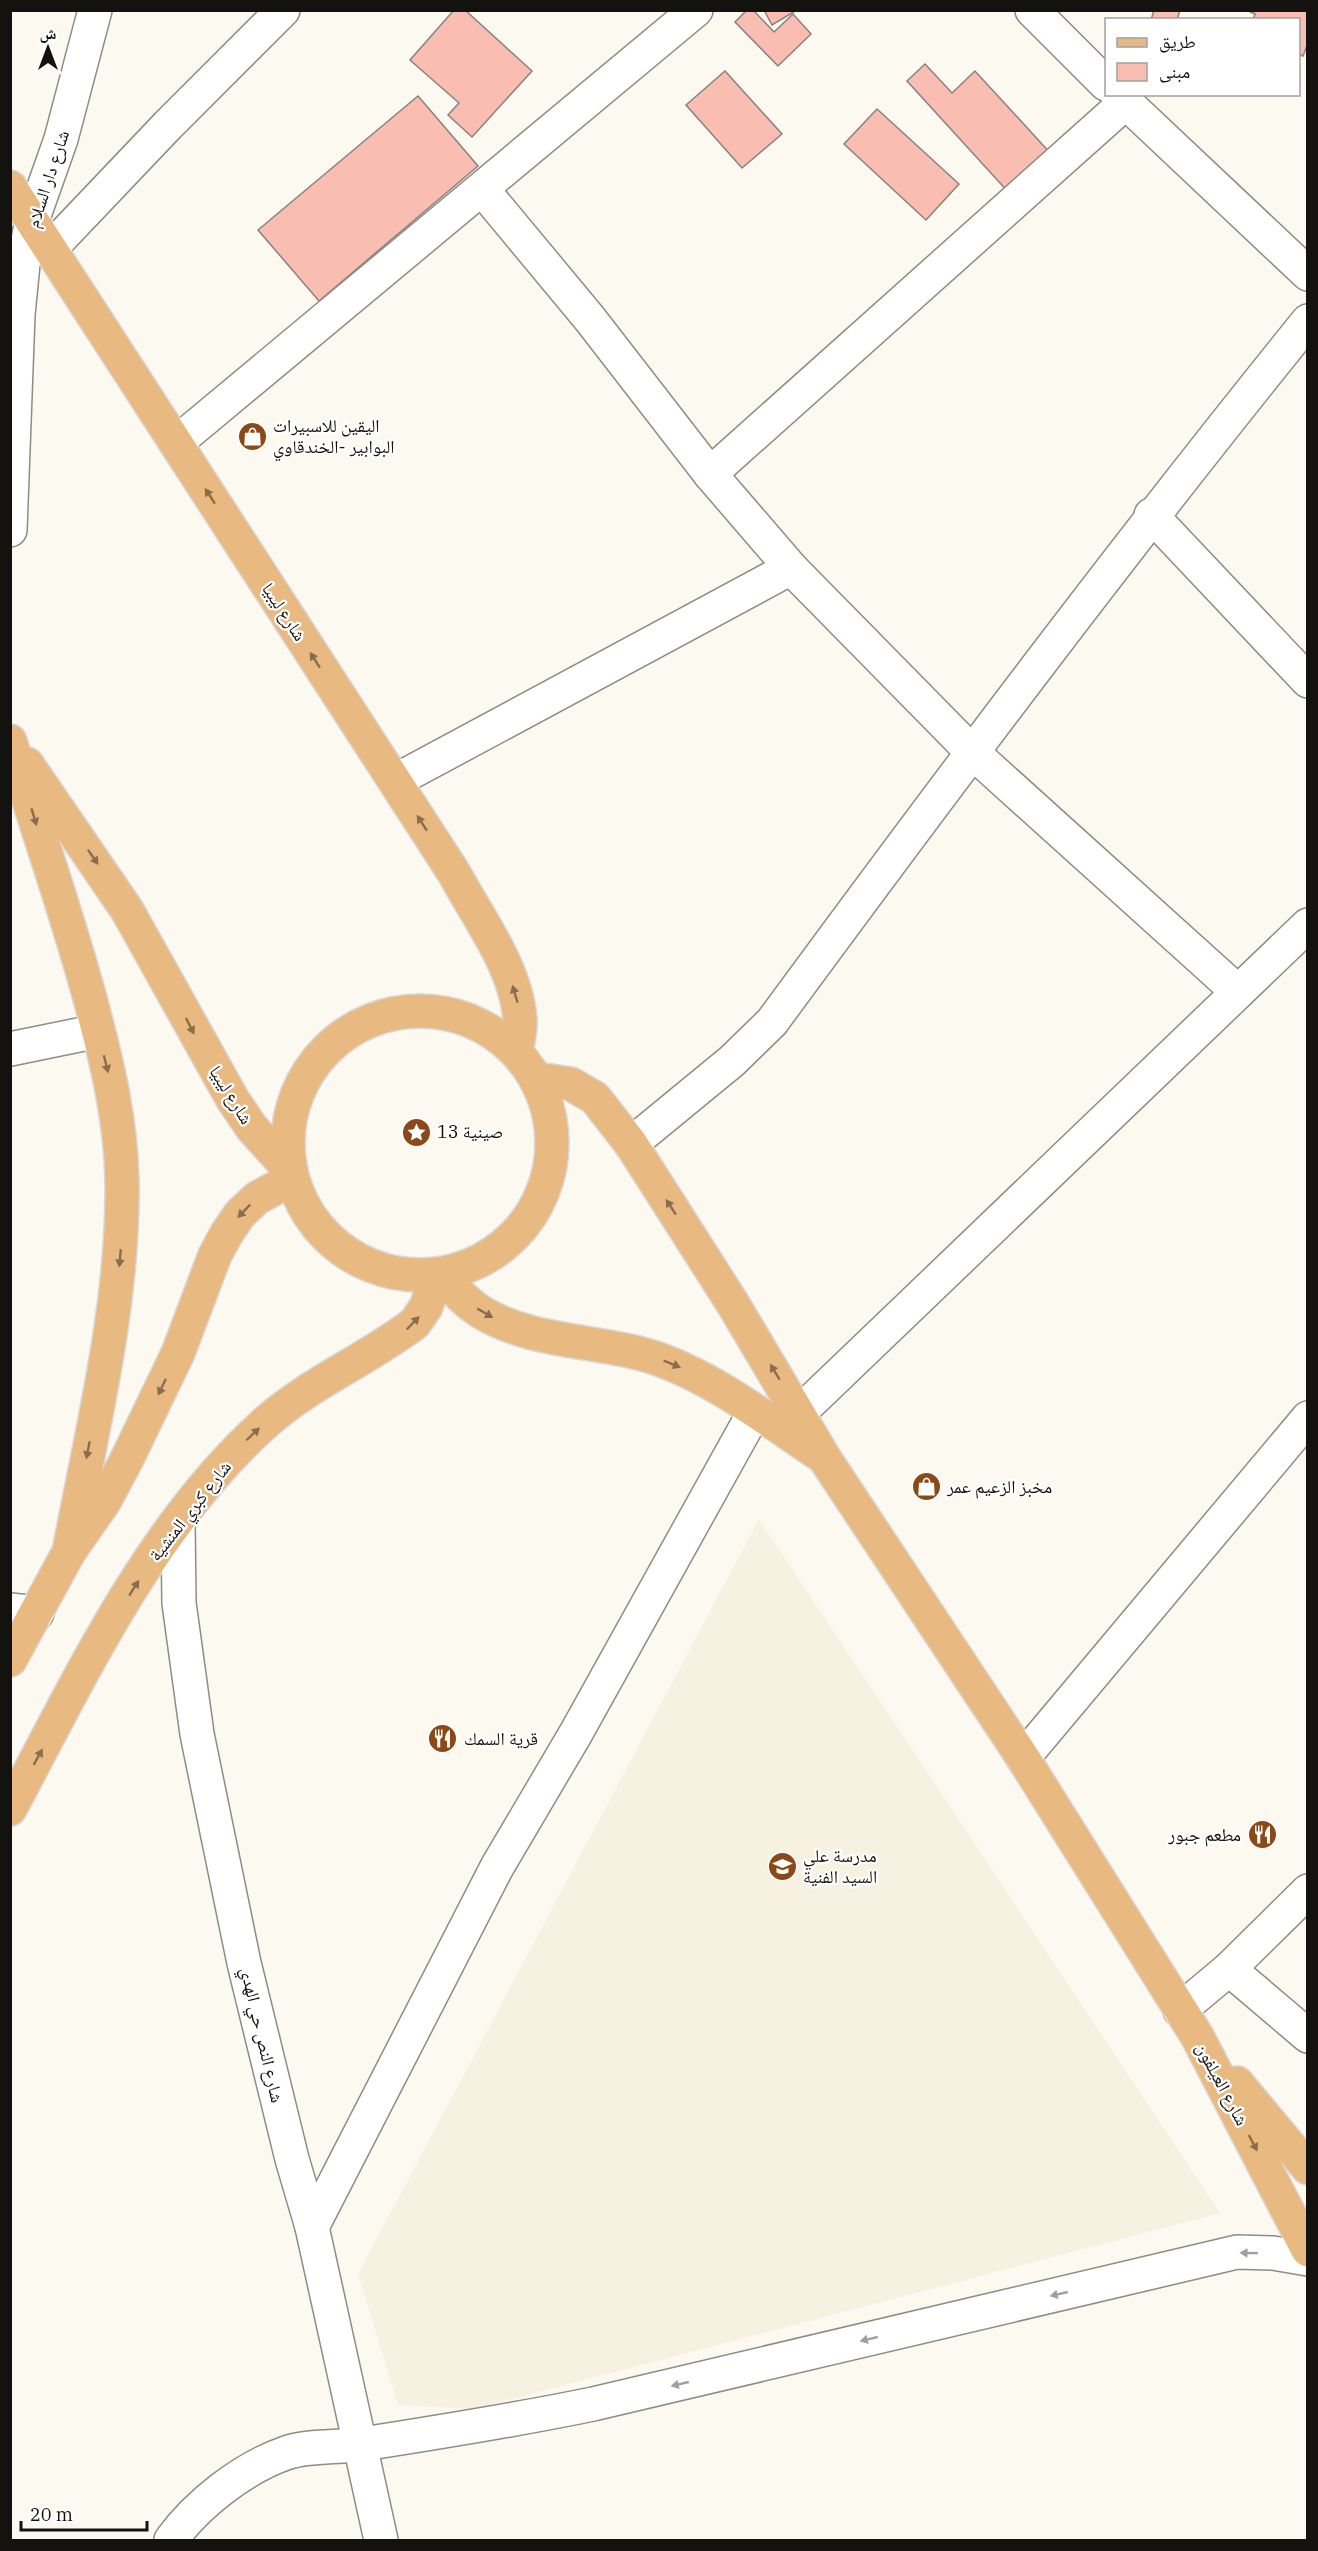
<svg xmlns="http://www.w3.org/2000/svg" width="1318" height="2551" font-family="'IBM Plex Serif','Noto Naskh Arabic',serif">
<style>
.built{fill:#f6f1e1}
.building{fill:#f9beb1;stroke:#8a817f;stroke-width:1.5}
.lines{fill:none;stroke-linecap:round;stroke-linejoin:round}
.street-casing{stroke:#8e8c84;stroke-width:36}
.secondary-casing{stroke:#8e8c84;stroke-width:36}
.primary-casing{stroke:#d9d9d9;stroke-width:36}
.street{stroke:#fff;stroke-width:33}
.secondary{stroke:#fff;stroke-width:33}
.primary{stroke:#e9b982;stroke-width:33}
.oneway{fill:#896e4e}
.oneway2{fill:#a1a09f}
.labels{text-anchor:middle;stroke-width:4.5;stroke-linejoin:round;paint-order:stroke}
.street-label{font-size:18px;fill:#13120f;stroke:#fff}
.poi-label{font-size:18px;fill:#13120f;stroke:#fff;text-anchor:start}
</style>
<rect width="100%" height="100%" fill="#fcf9f1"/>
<polygon class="built" points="759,1519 1220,2213 474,2409 398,2405 358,2274"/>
<g class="building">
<polygon points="454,10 465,10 532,71 472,137 448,115 459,103 410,60"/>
<polygon points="747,10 753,10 774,32 793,14 811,34 778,66 735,22"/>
<polygon points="764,10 797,10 772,25"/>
<polygon points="1154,10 1180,10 1177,20 1151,20"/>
<polygon points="1246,10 1308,10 1308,43 1303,56 1298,54 1298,20 1253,20 1255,14"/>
<polygon points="925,64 952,93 975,71 1052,155 1010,194 907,81"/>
<polygon points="725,71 782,134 742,168 686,105"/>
<polygon points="418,96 478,166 319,301 258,230"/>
<polygon points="877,109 959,184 926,220 844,144"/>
</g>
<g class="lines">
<defs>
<g id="street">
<polyline points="1032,10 1106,84"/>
<polyline points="1117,94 1308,274"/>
<polyline points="482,189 590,319 710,474 791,568 971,751 1238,992"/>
<polyline points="51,248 168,125 283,10"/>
<polyline points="176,443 696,10"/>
<polyline points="710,474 1125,103"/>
<polyline points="1151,515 1308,681"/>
<polyline points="395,781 791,568"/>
<polyline points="10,1049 98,1031"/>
<path d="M631 1144 732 1061 772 1022C947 784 1122 551 1308 321"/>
<polyline points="799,1413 1308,925"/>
<polyline points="10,1610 37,1613"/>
<polyline points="1023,1758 1308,1418"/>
<polyline points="1229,1969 1308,2036"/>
<polyline points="1180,2010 1229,1969 1308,1891"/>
<polyline points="312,2227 497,1867 576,1733 755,1411"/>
</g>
<g id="secondary">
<polyline points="10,530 18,314 23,264 32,221 61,139 95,10"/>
<polyline points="178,1523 179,1603 197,1734 244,1963 292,2159 312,2227 381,2540"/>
<path d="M171 2540C197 2504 243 2468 286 2453 309 2445 339 2448 363 2444 440 2432 516 2420 593 2404L1237 2252 1273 2253 1308 2259"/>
</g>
<g id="primary">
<path d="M10 187 454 873C478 918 516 967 520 1019 521 1029 518 1041 516 1051"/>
<path d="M10 741C37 829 68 916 92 1006 107 1062 121 1121 122 1180 124 1305 92 1429 69 1552"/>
<polyline points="27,764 127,910 233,1100 252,1128 289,1169"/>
<circle cx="420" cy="1143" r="132"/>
<polyline points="537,1079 571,1084 595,1098 631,1144 733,1304 825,1459 1023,1758 1197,2036 1308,2250"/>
<path d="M441 1275C453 1288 465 1302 481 1312 535 1345 603 1339 661 1360 720 1382 770 1422 822 1456"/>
<polyline points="10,1660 69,1552 104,1502 127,1459 178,1353 215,1255 227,1233 240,1214 257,1198 292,1179"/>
<path d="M10 1809C81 1676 150 1527 264 1424 309 1383 367 1360 415 1323L426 1307 437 1275"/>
<polyline points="1237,2083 1308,2168"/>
</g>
</defs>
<use href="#street" class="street-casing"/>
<use href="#secondary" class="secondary-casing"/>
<use href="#primary" class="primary-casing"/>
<use href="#street" class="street"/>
<use href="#secondary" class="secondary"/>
<use href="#primary" class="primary"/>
</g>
<defs><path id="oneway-solid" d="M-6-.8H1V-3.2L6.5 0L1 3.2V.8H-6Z" transform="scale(1.5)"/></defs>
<g class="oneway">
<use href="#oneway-solid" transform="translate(210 496) rotate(-123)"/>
<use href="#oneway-solid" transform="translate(315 660) rotate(-123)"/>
<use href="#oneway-solid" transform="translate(34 817) rotate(73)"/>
<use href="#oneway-solid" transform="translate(422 823) rotate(-123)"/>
<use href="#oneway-solid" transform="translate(93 857) rotate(55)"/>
<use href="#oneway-solid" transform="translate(515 994) rotate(-106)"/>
<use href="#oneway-solid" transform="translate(190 1026) rotate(63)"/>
<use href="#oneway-solid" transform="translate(106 1064) rotate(76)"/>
<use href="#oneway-solid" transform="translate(671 1207) rotate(-123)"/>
<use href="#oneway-solid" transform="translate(244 1211) rotate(134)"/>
<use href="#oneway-solid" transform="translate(120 1258) rotate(95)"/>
<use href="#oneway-solid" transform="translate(485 1313) rotate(30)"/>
<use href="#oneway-solid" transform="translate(413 1323) rotate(-46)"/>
<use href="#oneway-solid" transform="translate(672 1364) rotate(22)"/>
<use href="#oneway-solid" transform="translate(775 1372) rotate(-121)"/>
<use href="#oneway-solid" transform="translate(162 1387) rotate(115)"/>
<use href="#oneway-solid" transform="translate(253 1434) rotate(-44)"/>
<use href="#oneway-solid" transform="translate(88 1450) rotate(101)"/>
<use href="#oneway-solid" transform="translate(134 1588) rotate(-58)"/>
<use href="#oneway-solid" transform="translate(38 1757) rotate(-61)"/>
<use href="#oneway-solid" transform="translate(1253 2143) rotate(62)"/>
</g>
<g class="oneway2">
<use href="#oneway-solid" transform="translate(1249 2253) rotate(-179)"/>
<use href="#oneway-solid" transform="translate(1059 2294) rotate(167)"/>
<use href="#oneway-solid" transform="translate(869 2339) rotate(167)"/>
<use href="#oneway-solid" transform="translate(680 2384) rotate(167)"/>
</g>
<defs>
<symbol id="shop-disc" viewBox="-11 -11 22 22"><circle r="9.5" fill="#8b4917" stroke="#fff"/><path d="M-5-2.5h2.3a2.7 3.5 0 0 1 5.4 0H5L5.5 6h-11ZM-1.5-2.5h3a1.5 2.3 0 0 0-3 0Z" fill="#fff"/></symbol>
<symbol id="sight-disc" viewBox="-11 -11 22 22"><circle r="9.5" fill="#8b4917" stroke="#fff"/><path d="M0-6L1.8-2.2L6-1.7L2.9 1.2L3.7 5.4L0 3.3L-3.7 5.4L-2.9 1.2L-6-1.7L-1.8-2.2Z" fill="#fff"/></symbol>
<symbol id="restaurant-disc" viewBox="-11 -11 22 22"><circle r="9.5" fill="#8b4917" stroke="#fff"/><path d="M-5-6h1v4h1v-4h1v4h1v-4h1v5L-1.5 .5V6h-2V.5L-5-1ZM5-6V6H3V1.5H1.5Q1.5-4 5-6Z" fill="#fff"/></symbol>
<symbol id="school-disc" viewBox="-11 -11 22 22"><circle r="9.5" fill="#8b4917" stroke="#fff"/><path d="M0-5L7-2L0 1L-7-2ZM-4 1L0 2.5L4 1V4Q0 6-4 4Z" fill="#fff"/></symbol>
</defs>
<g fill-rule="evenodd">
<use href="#shop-disc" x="236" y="420" width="33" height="33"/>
<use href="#sight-disc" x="400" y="1116" width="33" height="33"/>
<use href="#shop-disc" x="910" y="1470" width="33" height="33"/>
<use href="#restaurant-disc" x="426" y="1722" width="33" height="33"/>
<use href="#restaurant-disc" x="1246" y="1818" width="33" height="33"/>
<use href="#school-disc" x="766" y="1850" width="33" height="33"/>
</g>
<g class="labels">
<g class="street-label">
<text transform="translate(48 179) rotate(-72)" y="6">شارع دار السلام</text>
<text transform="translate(284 612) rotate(57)" y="6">شارع ليبيا</text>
<text transform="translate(231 1095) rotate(58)" y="6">شارع ليبيا</text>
<text transform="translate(190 1511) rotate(-52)" y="6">شارع كبري المنشية</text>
<text transform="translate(262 2035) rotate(77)" y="6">شارع النص حي الهدي</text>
<text transform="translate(1222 2084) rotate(62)" y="6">شارع العيلفون</text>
</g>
<g class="poi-label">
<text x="273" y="432">اليقين للاسبيرات<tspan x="273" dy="21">البوابير -الخندقاوي</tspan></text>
<text x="437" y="1138">صينية 13</text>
<text x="947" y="1493">مخبز الزعيم عمر</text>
<text x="464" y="1745">قرية السمك</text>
<text x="1241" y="1841" text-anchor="end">مطعم جبور</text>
<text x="803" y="1862">مدرسة علي<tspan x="803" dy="21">السيد الفنية</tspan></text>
</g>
</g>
<rect width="1318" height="2551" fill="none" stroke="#13120f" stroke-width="24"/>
<rect x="1105" y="18" width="195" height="78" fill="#ffffff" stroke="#a1a09f" stroke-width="1.5"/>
<rect x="1117" y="38" width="30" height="9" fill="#e9b982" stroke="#a1a09f" stroke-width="1.5"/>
<text x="1159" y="48" font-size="18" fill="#13120f">طريق</text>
<rect x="1117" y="63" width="30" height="18" fill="#f9beb1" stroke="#a1a09f" stroke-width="1.5"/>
<text x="1159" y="78" font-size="18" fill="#13120f">مبنى</text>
<g transform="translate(48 48)" stroke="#ffffff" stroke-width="4.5" paint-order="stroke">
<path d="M0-4.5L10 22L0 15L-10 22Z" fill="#13120f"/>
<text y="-9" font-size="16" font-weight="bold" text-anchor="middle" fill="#13120f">ش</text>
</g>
<path d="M21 2521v9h126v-9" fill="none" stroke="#13120f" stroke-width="3"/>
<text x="30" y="2521" font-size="18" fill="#13120f" stroke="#ffffff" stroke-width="4.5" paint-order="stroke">20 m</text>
</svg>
